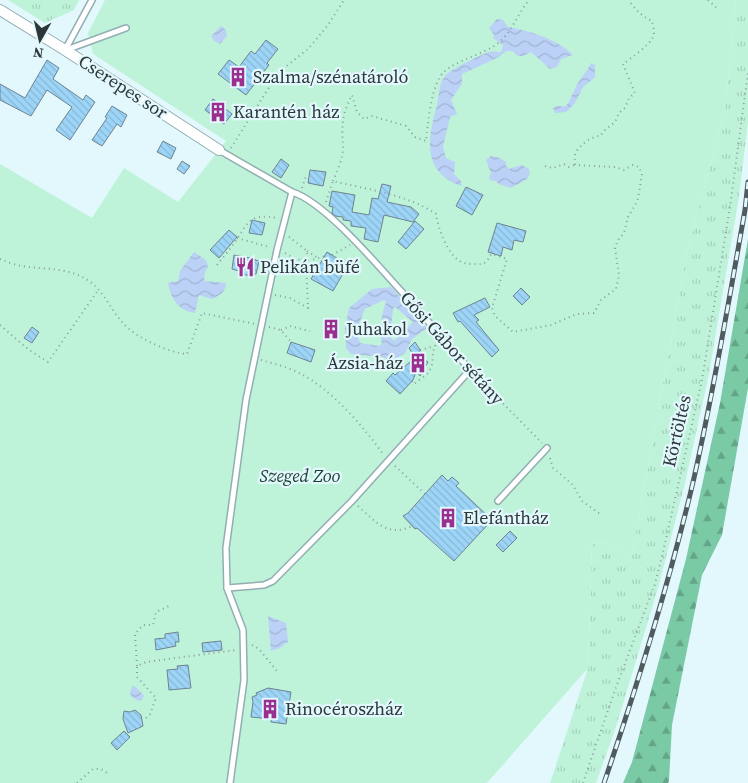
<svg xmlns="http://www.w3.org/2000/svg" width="748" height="783" font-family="'Source Serif 4',serif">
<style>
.grass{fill:url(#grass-tufts)}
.forest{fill:url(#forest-firs)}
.green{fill:#bef3d9}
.water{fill:url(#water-waves);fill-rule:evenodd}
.building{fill:url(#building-back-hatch);stroke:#6f8390}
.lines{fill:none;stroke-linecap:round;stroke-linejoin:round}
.service-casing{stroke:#93aeb3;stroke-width:8}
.minor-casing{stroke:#93aeb3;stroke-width:12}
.path{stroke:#8c9ca0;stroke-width:2;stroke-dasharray:1 4;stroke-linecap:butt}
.service{stroke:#fff;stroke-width:5}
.minor{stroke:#fff;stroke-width:10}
.rail-casing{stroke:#4f5b5e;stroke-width:5}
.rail{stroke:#e2f8fd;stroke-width:3;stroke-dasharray:9;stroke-linecap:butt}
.labels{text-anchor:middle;stroke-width:4.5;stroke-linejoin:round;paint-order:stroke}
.poi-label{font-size:18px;fill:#2d373a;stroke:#e2f8fd;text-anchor:start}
.street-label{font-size:18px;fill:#2d373a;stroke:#e2f8fd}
.park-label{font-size:18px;font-style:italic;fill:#1b3f30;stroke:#e2f8fd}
</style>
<defs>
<pattern id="grass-tufts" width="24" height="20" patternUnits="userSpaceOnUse" patternTransform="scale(1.25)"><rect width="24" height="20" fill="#bef3d9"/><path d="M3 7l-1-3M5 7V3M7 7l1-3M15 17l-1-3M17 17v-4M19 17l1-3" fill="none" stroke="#a4d1bb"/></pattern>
<pattern id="forest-firs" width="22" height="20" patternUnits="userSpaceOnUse" patternTransform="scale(1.25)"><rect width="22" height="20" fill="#7acaa6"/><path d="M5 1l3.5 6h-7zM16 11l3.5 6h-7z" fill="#64a588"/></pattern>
<pattern id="water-waves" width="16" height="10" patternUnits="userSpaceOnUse" patternTransform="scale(1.25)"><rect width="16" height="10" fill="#bbd1f6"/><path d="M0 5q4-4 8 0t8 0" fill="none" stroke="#a1b4d4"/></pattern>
<pattern id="building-back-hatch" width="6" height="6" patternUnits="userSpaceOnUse" patternTransform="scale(1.25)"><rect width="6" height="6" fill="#9dd5f8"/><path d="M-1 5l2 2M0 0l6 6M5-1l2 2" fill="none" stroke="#88b7d5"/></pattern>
</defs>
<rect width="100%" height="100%" fill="#e2f8fd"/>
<g class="grass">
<polygon points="8,0 79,0 74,10 45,23"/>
<polygon points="736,0 748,0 748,122 739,197 709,374 685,483 659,585 616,727 596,783 550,783 588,668 592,544 605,543 632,554 687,252 725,109"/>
</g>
<polygon class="forest" points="748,239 748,388 722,535 702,575 672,725 669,781 668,783 623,783 632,762 686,559 720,403"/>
<polygon class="green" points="105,0 736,0 725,109 687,252 632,554 605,543 592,544 588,668 487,783 0,783 0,164 92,218 124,168 178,202 226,141 93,54 88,33"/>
<g class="water">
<path d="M497 19 503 20 508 27C530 31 557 39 573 55L561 59 557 67 550 69 531 52 523 56H518L512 51H506L497 58 462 74V84L451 100 457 114 450 117 443 147 446 158 455 162 454 174 461 181 462 186C423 174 427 140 436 109 440 97 437 82 448 73 452 69 484 53 489 52 493 51 498 52 501 52L503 45 493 38 494 35 489 28Z"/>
<polygon points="221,26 226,30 227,36 220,44 214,41 211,36"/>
<path d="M591 63 595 65V77L583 87 575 103 566 112 555 113 553 108 556 106H566C572 98 574 88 580 80 584 74 588 70 591 63Z"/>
<polygon points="491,156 500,158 506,162 506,166 509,169 522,165 529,169 530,174 527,179 511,188 499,184 496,181 490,180 489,177 491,173 486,160"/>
<path d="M194 252 206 260 208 266 205 272 204 281 226 283C226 292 220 295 212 299L199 295 195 313C178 311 171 298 168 283L178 281 180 271Z"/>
<path d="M391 287 427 328 412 339 405 353 391 361 382 357 351 354 346 348 345 328 349 308 372 289ZM384 300 386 302C381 315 379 331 382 344L379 346 360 343C355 333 361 318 365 309ZM395 307 413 322 395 340H393L390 336 393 309Z"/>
<polygon points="268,616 286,623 288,642 280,648 271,651"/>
<polygon points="132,686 136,687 144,696 142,700 139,701 132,697 130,693"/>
</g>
<g class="building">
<polygon points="266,40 278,49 267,63 269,65 246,95 218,74 229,60 239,67 251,51 255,54"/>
<polygon points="47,60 59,68 53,79 83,100 86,95 95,102 70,140 56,130 72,107 47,90 31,116 0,100 0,84 25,98"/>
<polygon points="213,99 232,114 224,124 205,110"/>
<polygon points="112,106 127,115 121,127 117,124 102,146 92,140 107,118 105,117"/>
<polygon points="163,141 176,148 171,159 157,152"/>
<polygon points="281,159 289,165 281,178 272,172"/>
<polygon points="182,161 190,166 184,174 177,169"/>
<polygon points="310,170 326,172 323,186 308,183"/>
<polygon points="382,184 391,186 387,202 411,207 419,214 413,222 384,215 378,242 364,239 366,228 351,226 351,221 343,220 343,217 335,216 332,213 333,207 329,206 332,191 355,195 352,212 369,215 372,198 378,199"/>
<polygon points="466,187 483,195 472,215 456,206"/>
<polygon points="252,220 265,223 262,235 249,233"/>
<polygon points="415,221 424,229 406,249 398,242"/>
<polygon points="497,223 526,231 523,242 514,240 512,250 503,247 501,256 488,252"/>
<polygon points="229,230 237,237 219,258 210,250"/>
<polygon points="327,252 348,265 333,291 311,279"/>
<polygon points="234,255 255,259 255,260 259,261 256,274 253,274 252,276 241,274 242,272 232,269"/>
<polygon points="521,288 530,297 522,305 513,296"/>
<polygon points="485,298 490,307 474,315 479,320 476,322 499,350 492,357 460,321 458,322 453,313"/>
<polygon points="335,319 333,340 324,330"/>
<polygon points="32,327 39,332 32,343 24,338"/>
<polygon points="291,342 315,350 311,362 287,353"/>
<polygon points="415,342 420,350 419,357 428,362 420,376 416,372 413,380 400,394 386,381 393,373 395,375 411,361 412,353 409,348"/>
<polygon points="442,475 448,481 452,477 459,483 456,486 492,520 454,561 417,528 415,529 403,516 408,513"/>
<polygon points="510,531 517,538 503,552 496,545"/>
<polygon points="178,632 179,642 175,642 176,646 156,650 155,639 165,638 165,634"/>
<polygon points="221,641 222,650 203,652 202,643"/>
<polygon points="188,665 191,688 169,690 167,670 178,669 177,666"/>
<polygon points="268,688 291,692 286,724 271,722 271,719 251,717 253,702 252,697 257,695 256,693"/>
<polygon points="135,710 141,715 143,726 128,733 123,719 124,711 130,712"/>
<polygon points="124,731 130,737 117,750 111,743"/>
</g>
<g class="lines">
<defs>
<g id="service">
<polyline points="65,50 92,0"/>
<polyline points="66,50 126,28"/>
<path d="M219 150 292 192C325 202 378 266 402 292 425 318 448 343 470 370L352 501 273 581 264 585 227 588"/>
<polyline points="498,501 547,448"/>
<polyline points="230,783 244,680 243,630 227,588 226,548 246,400 277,250 292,192"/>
</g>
<polyline id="minor" points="0,10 65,50 219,150"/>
</defs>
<use href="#service" class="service-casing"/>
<use href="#minor" class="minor-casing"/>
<g class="path">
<polyline points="708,0 718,9"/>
<polyline points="231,148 278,73 309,48 328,25 344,0"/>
<polyline points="545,166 553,168 564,164 569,167 575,165"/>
<path d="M333 181C337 171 343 159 343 148 342 125 341 116 352 95L357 112 364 119 372 116 406 126 415 137 426 141C428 124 431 82 445 71 460 59 481 55 497 44 511 34 518 13 529 0"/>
<polyline points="302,188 306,176"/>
<path d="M326 202 333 181C365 189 409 195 436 214 438 229 449 259 464 263 468 264 473 264 476 264 485 265 487 262 491 254L507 259 492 308 495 316 513 332 551 325 577 314 594 313 601 300 616 289 619 275 615 248 618 240 624 233 628 217 637 202 639 193 642 174 639 167 633 165 624 170 615 167 575 165C575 160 574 156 576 152 581 144 592 136 600 136L605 130 615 122 619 113 625 108 629 98 635 93 623 64C631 58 649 46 653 37 655 32 653 26 652 21 642 16 635 10 629 0"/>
<polyline points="237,238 269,247"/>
<polyline points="307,251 318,258"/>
<path d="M285 253C302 263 306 262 325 256"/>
<polyline points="332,255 350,245"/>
<path d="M0 259C7 262 15 265 22 266 46 270 69 267 89 281 103 290 111 310 122 322 134 337 169 353 187 354L202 313 255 324"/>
<path d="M217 265C224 256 231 248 237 239 250 219 251 214 278 218"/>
<polyline points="275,295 290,298 308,308 306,262 307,251 288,236"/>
<polyline points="0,325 29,350 48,362 99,289"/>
<polyline points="269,327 281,330 291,342"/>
<polyline points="281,330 290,326 310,331"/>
<polyline points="420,350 435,346"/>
<path d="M261 360C274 364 289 367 301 374 332 390 363 426 383 454"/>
<polyline points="475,375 542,443"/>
<path d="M412 381 414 384C419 380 427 375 430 370 435 361 430 352 437 343"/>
<polyline points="550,458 553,468 573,485 582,501 600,514"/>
<polyline points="395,466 425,494"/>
<path d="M358 506C375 521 387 538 412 526"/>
<polyline points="252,645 259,649 277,671"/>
<polyline points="137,666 135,634 143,625 153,625 156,612 169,606"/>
<polyline points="146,718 150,714 156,698 137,677 137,666 146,662 236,650"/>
<polyline points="77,783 93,769 101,769 107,773"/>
<polyline points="583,783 615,690 655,584 663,552 702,380 730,207 748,73"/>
</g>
<use href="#service" class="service"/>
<use href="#minor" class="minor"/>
<defs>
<path id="rail" d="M604 783C638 683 670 581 694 478 714 389 729 300 745 210L748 182"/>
</defs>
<use href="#rail" class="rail-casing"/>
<use href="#rail" class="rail"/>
</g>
<defs>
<symbol id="building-bare" viewBox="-9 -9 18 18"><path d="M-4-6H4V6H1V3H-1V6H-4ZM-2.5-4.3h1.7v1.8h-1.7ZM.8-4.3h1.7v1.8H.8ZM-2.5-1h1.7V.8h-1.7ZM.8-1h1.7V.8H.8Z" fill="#9b2f90" stroke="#e2f8fd" stroke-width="2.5" paint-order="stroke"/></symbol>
<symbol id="restaurant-bare" viewBox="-9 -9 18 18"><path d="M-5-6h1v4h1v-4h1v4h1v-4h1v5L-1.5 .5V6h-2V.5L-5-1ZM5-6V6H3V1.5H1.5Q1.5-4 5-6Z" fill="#9b2f90" stroke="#e2f8fd" stroke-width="2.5" paint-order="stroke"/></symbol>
</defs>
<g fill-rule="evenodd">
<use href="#building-bare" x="224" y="63" width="28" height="28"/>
<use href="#building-bare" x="204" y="98" width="28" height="28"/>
<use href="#restaurant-bare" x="231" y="253" width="28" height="28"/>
<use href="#building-bare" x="317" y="315" width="28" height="28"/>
<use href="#building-bare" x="404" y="349" width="28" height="28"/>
<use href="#building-bare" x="434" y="504" width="28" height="28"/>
<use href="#building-bare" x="256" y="695" width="28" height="28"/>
</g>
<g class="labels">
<g class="poi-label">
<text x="253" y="83">Szalma/szénatároló</text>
<text x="233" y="118">Karantén ház</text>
<text x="260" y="273">Pelikán büfé</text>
<text x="346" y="335">Juhakol</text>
<text x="403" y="369" text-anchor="end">Ázsia-ház</text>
<text x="463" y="524">Elefántház</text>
<text x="285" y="715">Rinocéroszház</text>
</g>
<g class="street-label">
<text transform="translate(123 87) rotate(33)" y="6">Cserepes sor</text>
<text transform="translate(452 348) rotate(48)" y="6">Gősi Gábor sétány</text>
<text transform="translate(677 431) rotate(-77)" y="6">Körtöltés</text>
</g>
<g class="park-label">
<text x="300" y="482">Szeged Zoo</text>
</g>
</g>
<g transform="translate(40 40) rotate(188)" stroke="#e2f8fd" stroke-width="4" paint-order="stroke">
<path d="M0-4L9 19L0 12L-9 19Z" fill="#2d373a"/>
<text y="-8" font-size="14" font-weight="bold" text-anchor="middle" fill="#2d373a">N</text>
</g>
</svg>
